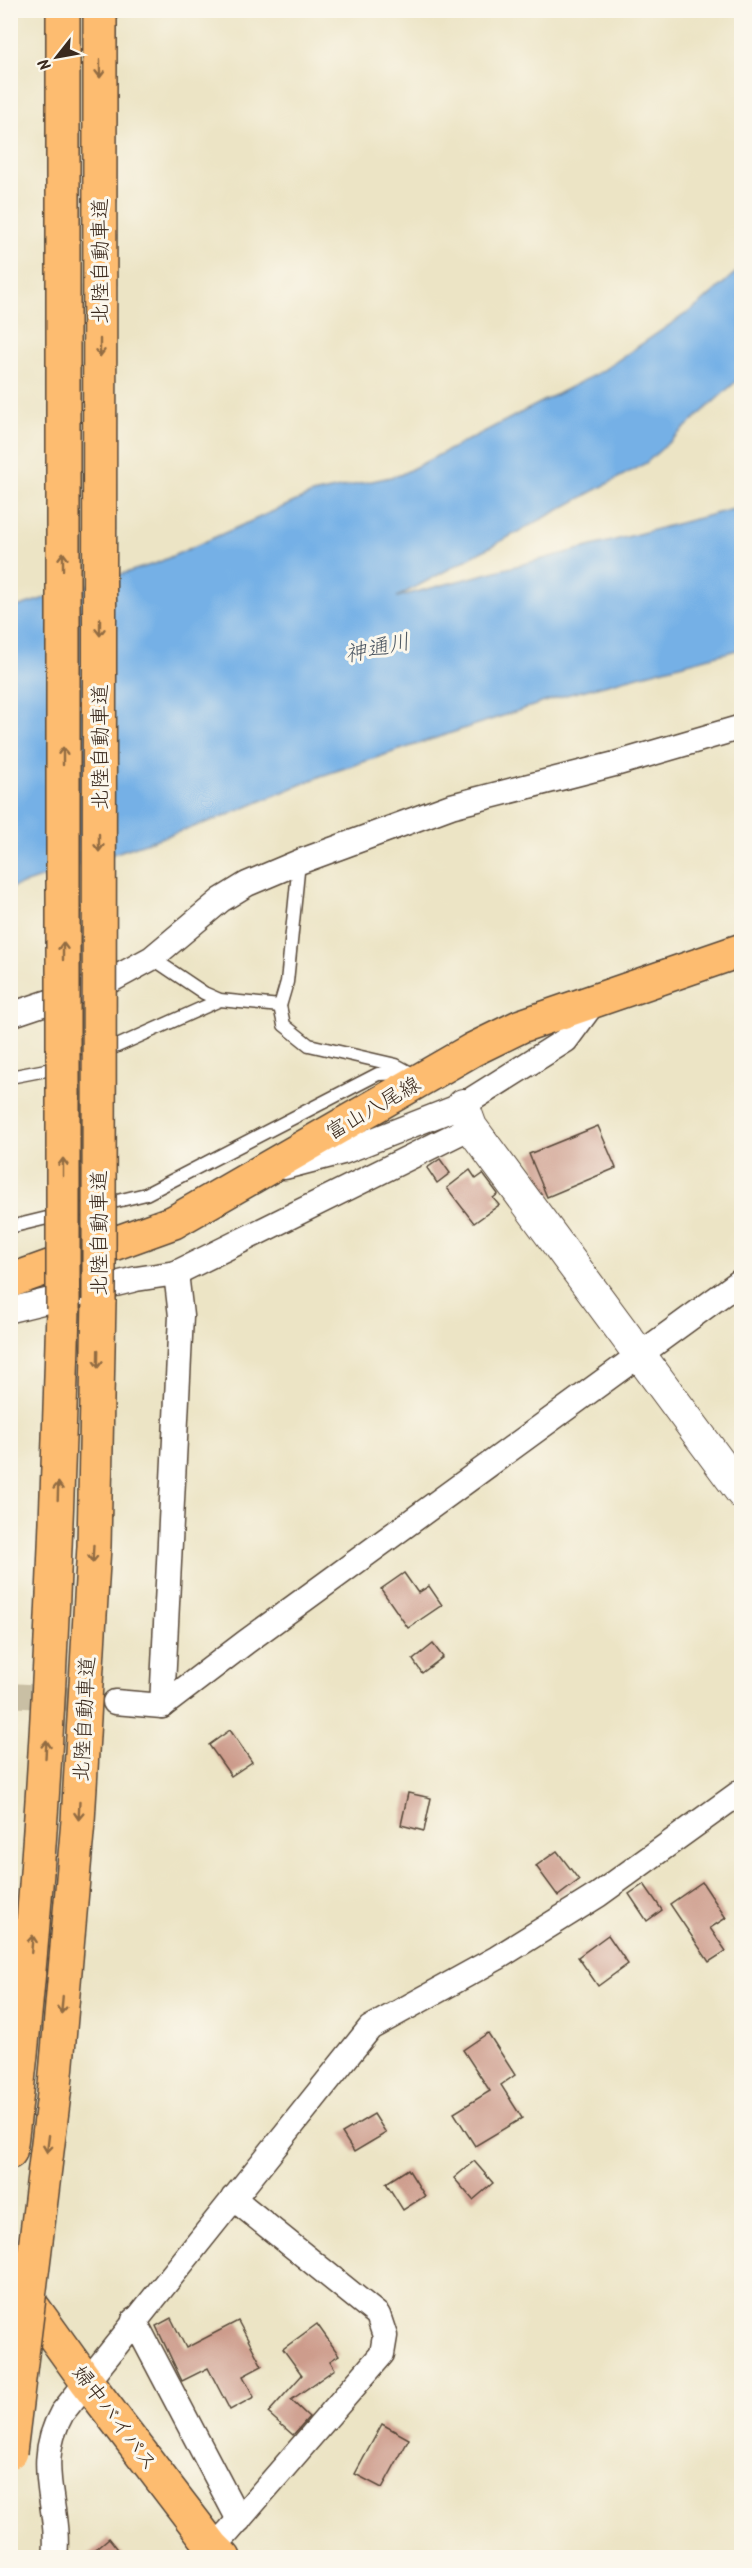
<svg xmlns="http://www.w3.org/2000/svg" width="752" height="2568" font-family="Kalam,'Klee One',sans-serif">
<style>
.water{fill:#74b0e6;stroke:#586d82;stroke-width:1.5}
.building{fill:#cd9c8c}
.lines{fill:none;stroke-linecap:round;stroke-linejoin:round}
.minor-tunnel{stroke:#c9bfa4;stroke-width:24;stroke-dasharray:24 12;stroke-linecap:butt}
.service-casing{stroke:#564637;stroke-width:15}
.minor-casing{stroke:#564637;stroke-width:27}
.tertiary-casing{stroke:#564637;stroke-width:34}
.primary-casing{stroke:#564637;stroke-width:36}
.trunk-casing{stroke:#564637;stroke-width:36}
.motorway-casing{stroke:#564637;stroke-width:36}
.service{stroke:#fff;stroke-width:12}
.minor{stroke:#fff;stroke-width:24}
.tertiary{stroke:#fff;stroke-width:32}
.primary{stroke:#fdbc70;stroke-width:33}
.trunk{stroke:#fdbc70;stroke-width:33}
.motorway{stroke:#fdbc70;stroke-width:33}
.motorway-bridge-casing{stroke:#564637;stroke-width:36;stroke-linecap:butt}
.motorway-bridge{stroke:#fdbc70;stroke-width:33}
.oneway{stroke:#926c43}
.labels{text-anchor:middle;stroke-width:6;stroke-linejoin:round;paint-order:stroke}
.street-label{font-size:21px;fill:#3b2a1e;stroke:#fbf7ec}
.water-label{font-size:22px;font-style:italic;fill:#4f5964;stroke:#fbf7ec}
</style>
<rect width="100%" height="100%" fill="#fbf7ec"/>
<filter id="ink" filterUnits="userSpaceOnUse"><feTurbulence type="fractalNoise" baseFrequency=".0167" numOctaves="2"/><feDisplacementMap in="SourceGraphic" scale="12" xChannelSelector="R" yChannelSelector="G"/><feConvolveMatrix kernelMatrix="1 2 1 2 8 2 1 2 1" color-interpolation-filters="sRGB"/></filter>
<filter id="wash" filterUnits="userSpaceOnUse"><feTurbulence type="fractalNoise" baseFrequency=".008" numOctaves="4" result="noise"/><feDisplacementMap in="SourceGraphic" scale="24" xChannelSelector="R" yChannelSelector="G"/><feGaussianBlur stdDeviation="1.35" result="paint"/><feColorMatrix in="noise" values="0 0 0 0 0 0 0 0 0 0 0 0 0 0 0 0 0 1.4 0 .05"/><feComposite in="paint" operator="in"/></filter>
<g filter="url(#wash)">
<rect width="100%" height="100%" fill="#ece4c5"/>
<polygon class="water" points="741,268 741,377 646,463 397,597 741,507 741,649 566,695 321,776 223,817 11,888 10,609 157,563 312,494 400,475 602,371 700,304"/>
<g id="blocks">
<g class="building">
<polygon points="598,1126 616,1168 547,1197 529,1154"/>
<polygon points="440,1159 450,1173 437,1183 427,1168"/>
<polygon points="470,1170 476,1179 483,1174 498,1194 493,1198 499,1205 474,1223 447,1188"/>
<polygon points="404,1573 418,1593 429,1586 442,1605 408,1628 381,1589"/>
<polygon points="433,1644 443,1657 422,1673 413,1660"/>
<polygon points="230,1730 252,1762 231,1776 209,1745"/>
<polygon points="408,1793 431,1798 424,1831 401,1825"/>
<polygon points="557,1851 579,1880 558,1896 536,1866"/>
<polygon points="702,1882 726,1918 710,1928 726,1951 709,1962 670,1904"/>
<polygon points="644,1884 662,1910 647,1921 629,1894"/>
<polygon points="608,1935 628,1964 598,1986 578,1957"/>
<polygon points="488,2033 515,2075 501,2085 522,2118 475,2146 454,2113 490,2091 463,2050"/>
<polygon points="374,2114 386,2133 354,2152 342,2133"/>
<polygon points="474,2161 493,2183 473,2200 454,2178"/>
<polygon points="408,2169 425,2196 403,2210 386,2183"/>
<polygon points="171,2318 186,2348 238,2321 262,2366 243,2376 254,2397 230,2410 208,2368 182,2381 156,2326"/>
<polygon points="317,2324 339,2355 330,2361 335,2369 291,2400 309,2417 293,2435 268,2413 302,2375 283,2349"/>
<polygon points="382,2424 409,2439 382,2488 355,2474"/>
<polygon points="109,2538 125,2558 85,2558"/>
</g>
</g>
</g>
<g filter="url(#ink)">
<use href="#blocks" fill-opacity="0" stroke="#564637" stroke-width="1.5"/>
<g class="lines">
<polyline class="minor-tunnel" points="10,1695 101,1701"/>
<defs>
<g id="service">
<polyline points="299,862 287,982 280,1006 284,1025 309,1045 396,1065 409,1072"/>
<polyline points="152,958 204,993 220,1000 280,1006"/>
<polyline points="10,1077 77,1064 220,1000"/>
<polyline points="10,1227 146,1194 378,1074 411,1073"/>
</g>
<g id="minor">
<polyline points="10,1015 108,982 152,958 221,900 247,884 299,862 451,806 615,764 742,727"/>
<polyline points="285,1167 343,1152 463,1105 566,1040 594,1002"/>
<polyline points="176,1273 471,1127"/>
<polyline points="10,1310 136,1279 176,1273 181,1316 162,1706"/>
<polyline points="115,1702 162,1706 246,1642 742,1280"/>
<polyline points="134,2320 239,2520"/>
<path d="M55 2558C61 2505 32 2466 62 2413L370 2028 497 1958 598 1895 742 1791"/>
<polyline points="203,2558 229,2531 382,2354 385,2336 378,2315 233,2198"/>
</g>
<polyline id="tertiary" points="463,1105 471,1127 742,1493"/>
<polyline id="primary" points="10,1281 174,1222 472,1050 521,1026 742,950"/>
<polyline id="trunk" points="10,2275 87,2382 213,2547 224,2558"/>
<g id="motorway">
<polyline points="55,2086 78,1821 94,1546 99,1300"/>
<path d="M10 2152C44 1872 55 1591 63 1309"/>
</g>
</defs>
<use href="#service" class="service-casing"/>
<use href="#minor" class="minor-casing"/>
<use href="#tertiary" class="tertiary-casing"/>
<use href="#primary" class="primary-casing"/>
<use href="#trunk" class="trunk-casing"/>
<use href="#motorway" class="motorway-casing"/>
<use href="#service" class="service"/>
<use href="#minor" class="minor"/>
<use href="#tertiary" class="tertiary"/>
<use href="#primary" class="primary"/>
<use href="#trunk" class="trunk"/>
<use href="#motorway" class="motorway"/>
<defs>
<g id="motorway-bridge">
<polyline points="99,1300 100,10"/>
<polyline points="63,1309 63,10"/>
<polyline points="10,2452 55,2086"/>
</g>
</defs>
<use href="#motorway-bridge" class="motorway-bridge-casing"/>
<use href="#motorway-bridge" class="motorway-bridge"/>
</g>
<defs><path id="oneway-shaft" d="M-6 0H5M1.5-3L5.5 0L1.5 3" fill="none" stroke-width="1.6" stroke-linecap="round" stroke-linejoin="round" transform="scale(1.5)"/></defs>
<g class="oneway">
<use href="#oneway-shaft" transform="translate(100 69) rotate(90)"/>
<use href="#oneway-shaft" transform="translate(100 348) rotate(90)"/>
<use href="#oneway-shaft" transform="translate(63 561) rotate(-90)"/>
<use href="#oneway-shaft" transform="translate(100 627) rotate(90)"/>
<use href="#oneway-shaft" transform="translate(63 756) rotate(-90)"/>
<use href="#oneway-shaft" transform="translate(99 843) rotate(90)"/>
<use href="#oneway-shaft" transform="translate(63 951) rotate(-90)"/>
<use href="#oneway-shaft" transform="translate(63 1167) rotate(-90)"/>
<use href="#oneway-shaft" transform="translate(98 1359) rotate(91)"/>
<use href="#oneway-shaft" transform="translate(58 1491) rotate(-88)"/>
<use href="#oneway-shaft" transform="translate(93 1554) rotate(93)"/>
<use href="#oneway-shaft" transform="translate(46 1749) rotate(-87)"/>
<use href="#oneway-shaft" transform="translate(79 1811) rotate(93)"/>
<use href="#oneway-shaft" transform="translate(32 1944) rotate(-85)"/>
<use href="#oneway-shaft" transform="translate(62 2005) rotate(95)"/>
<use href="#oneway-shaft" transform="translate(48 2144) rotate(97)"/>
</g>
</g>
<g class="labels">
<g class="street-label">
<text transform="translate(100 261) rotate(-90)" y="7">北陸自動車道</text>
<text transform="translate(100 747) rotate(-90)" y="7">北陸自動車道</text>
<text transform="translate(373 1108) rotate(-30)" y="7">富山八尾線</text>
<text transform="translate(99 1233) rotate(-90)" y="7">北陸自動車道</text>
<text transform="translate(84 1719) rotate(-87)" y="7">北陸自動車道</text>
<text transform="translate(115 2418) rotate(53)" y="7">婦中バイパス</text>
</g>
<g class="water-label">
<text transform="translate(377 647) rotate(-12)" y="8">神通川</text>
</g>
</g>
<rect width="752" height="2568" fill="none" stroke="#fbf7ec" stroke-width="36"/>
<g transform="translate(57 57) rotate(239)" stroke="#fbf7ec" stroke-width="4.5" paint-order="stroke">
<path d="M0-4.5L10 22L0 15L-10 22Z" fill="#3b2a1e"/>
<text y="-9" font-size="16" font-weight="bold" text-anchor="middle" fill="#3b2a1e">N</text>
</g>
</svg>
